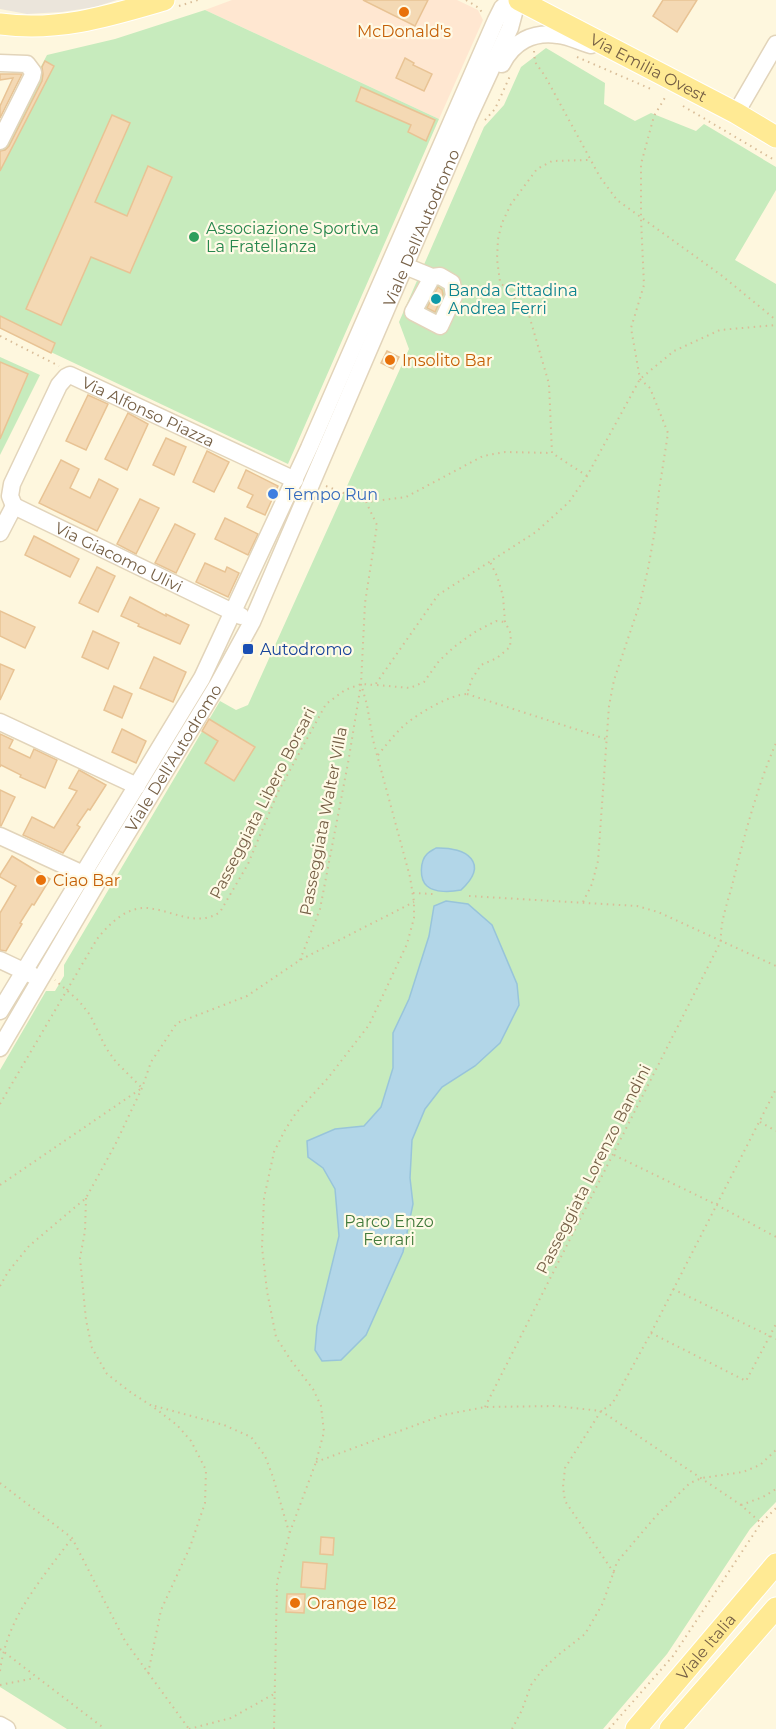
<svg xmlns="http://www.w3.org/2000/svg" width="776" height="1729" font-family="Montserrat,sans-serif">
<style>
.commercial{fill:#ffe7d1}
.industrial{fill:#ebe5db}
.green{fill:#c7ebbd}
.water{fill:#b2d6e8;stroke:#98c4da;stroke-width:1.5}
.building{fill:#f4d9b4;stroke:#e8c394;stroke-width:1.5}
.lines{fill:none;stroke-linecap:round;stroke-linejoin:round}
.minor-casing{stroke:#e2d4ba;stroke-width:19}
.major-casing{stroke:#fff;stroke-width:23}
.path{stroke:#d9bd98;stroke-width:2;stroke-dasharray:1.5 4.5;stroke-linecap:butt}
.minor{stroke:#fff;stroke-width:16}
.major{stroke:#ffea94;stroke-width:21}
.food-dot{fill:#e8710a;stroke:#fffae6;stroke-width:2}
.leisure-dot{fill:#2e9e5b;stroke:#fffae6;stroke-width:2}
.culture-dot{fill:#0f9aa8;stroke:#fffae6;stroke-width:2}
.shop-dot{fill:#3f7fe0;stroke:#fffae6;stroke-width:2}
.transit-dot{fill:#1a4fb4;stroke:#fffae6;stroke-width:2}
.labels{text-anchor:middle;stroke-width:4.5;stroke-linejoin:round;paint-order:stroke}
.food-label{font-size:16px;fill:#c56008;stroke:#fffae6;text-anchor:start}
.street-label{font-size:16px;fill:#755f45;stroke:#fffae6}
.leisure-label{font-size:16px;fill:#27864d;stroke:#fffae6;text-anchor:start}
.culture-label{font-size:16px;fill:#0d838f;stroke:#fffae6;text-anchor:start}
.shop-label{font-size:16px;fill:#366cbe;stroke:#fffae6;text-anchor:start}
.transit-label{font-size:16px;fill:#164399;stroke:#fffae6;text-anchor:start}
.park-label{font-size:16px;fill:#437b3c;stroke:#fffae6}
</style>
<rect width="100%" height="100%" fill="#fef7de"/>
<polygon class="commercial" points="232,0 457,0 478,10 483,20 439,119 205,10"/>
<polygon class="industrial" points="0,0 117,0 95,7 62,12 27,14 0,9"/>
<g class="green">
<polygon points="205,10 439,119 288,464 0,328 0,145 47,55 115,39"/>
<polygon points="546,48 605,83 604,104 635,121 651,113 696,131 704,124 776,167 776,190 735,260 776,284 776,1502 750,1529 667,1654 603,1729 67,1729 0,1687 0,1070 46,991 55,991 64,976 64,965 220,701 236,710 248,705 409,349 399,322 484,127 504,105 521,67"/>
<polygon points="0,357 40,375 0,455"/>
</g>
<g class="water">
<path d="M436 848C467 847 490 863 461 890 451 892 435 893 427 886 419 879 420 861 427 854 430 851 433 850 436 848Z"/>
<polygon points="446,901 468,904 492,925 517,984 519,1005 500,1043 475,1066 442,1087 425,1109 412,1140 410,1178 413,1204 403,1252 366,1335 341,1360 322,1361 315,1350 317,1326 339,1236 335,1189 323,1168 308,1157 307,1141 335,1129 364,1126 381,1107 393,1068 393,1033 409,999 429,936 434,906"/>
</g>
<g class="building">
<polygon points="363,0 428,0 415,26"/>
<polygon points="663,0 697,0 677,32 653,16"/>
<polygon points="405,58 414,63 413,65 432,74 424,91 396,78"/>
<polygon points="45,61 54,66 0,171 0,151 5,150 9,146 42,81 43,74 42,67"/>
<polygon points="0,74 22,74 0,118 0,106 13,78 0,80"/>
<polygon points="361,87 435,120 426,141 408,132 411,125 356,101"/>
<polygon points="112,115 130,123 95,202 127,216 148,166 172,177 130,273 91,257 61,325 26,309"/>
<polygon points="438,287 442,290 443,294 435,312 427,308"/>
<polygon points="0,316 55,343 51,353 0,328"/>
<polygon points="387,351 399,357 393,369 381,363"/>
<polygon points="0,362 28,374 0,439"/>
<polygon points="88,395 108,404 86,450 66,441"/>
<polygon points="128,413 148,424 127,470 105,459"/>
<polygon points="166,438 186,447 174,475 153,465"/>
<polygon points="207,451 229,462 214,492 193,482"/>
<polygon points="61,460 79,469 70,488 90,498 99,479 118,489 97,531 39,503"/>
<polygon points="246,470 278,486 265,515 247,507 253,495 238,488"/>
<polygon points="140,499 159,508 136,554 117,544"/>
<polygon points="225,518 258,534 248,555 215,539"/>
<polygon points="175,524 195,534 176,573 155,563"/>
<polygon points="34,536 79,559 70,577 25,555"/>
<polygon points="205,563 225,572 227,567 239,573 228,597 196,582"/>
<polygon points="97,567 115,576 98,612 79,603"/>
<polygon points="130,597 166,616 166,614 189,625 180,644 138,626 139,624 121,616"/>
<polygon points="0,611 35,627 25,648 0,636"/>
<polygon points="93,631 119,643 108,669 82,657"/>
<polygon points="154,657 186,672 173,702 140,688"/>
<polygon points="0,664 14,670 0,700"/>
<polygon points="114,686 132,694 122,718 104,710"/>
<polygon points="209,719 255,747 234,781 205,763 218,741 202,731"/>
<polygon points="122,729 146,741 136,763 112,752"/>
<polygon points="0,734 13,740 9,748 30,758 34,749 57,760 45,788 20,777 21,775 1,765 0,767"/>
<polygon points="79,770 106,785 90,810 88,809 77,825 80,827 63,853 23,835 32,817 54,828 77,791 69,788"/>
<polygon points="0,790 15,797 1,826 0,826"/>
<polygon points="12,856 50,879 34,905 32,904 20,923 22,924 6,951 0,950 0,913 16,886 0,877 0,875"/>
<polygon points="321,1537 334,1538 333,1555 320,1554"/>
<polygon points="303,1562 327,1564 325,1589 301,1587"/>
<polygon points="287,1594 305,1594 304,1613 286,1612"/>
</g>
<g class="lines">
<defs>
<g id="minor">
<polyline points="0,63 27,64 33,72 32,77 0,141"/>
<path d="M502 64C513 42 533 31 558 35 569 36 580 42 591 45"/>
<polyline points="736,113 776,44"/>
<polyline points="405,266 432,277 440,276 452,283 454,296 440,326 413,312 432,277"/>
<path id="s1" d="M14 506 10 496 12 484 59 385 66 377 70 375 295 480"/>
<path id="s2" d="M0 533 14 506 241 616"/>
<polyline points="0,722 137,786"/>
<polyline points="0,836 94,879"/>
<polyline points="0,960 32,975"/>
<polyline points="0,1011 202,678 309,448 496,20 502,8 511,0"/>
<path id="s3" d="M0 1048 98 881 217 686 252 622 467 121 510 28 514 13V0"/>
<polyline points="0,1725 7,1729"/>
</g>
<g id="major">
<path id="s4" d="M519 0 736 113 776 137"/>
<path d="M0 24C59 32 109 16 164 0"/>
<path id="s5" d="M636 1729 776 1564"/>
<polyline points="670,1729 776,1608"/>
</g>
</defs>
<use href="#minor" class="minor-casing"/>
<use href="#major" class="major-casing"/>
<g class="path">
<polyline points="466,0 479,8 483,14"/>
<polyline points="179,6 198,0"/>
<polyline points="534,51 535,62 545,76 600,177 617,200 721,275 776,320"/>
<polyline points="577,57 651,89"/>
<polyline points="683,106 776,161"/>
<polyline points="485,120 495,109 510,76"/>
<polyline points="0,336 59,366"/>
<polyline points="587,476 552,453 549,384 529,315 500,282 497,259 498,239 502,223 511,204 537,169 552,161 589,160"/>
<polyline points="326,486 366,502 406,497 483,456 505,452 552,453"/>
<polyline points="377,685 410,688 424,682 439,661 454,647 475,632 496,621 505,622"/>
<polyline points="467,694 606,739"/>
<path d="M378 755C387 744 396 732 407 723 421 712 449 695 467 694L472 679 481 665 497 658 510 647 511 634 505 622 503 596 497 576 490 562"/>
<polyline points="413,893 433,894"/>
<polyline points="469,896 637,906 658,912 776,966"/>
<polyline points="583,902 592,884 598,861 609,706 614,680 640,603 648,569 655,530 659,491 668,433 650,388 640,379 631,328 644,285 641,219 641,164 654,116 666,96"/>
<polyline points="300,960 320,909 348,763 361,684 365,603 377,525 366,502"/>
<path d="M0 1104 97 939C109 924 126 907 147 908 172 910 197 928 220 912L248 864 278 792 326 704 345 690 361 684 375 685 438 595 536 532 569 502 587 476 640 379 674 351 720 330 776 325"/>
<polyline points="760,1122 776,1131"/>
<polyline points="614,1155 717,1205 776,1237"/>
<polyline points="0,1185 142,1088 116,1062 106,1048 90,1015 79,1001 55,980"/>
<polyline points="86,1198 85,1231 80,1258 86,1320 92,1348 107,1374 133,1394 152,1406 177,1425 191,1441 206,1470 205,1503 190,1547 161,1610 148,1674"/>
<polyline points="0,1286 8,1272 29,1246 86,1198 115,1145 142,1088 151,1062 177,1023 247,996 300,960 414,902"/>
<polyline points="673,1289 776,1339"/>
<polyline points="651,1333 746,1381 776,1324"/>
<polyline points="155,1406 224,1425 251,1437 265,1456 273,1477 289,1532"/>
<path d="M485 1407 721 941C720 923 727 904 732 886 743 840 757 787 776 743"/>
<polyline points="316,1462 443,1415 485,1407 556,1406 601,1411 741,1505 761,1523"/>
<polyline points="0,1483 72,1538 125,1641 189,1729"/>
<polyline points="741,1505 763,1497 776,1489"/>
<polyline points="614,1573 565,1501 563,1487 565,1468 601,1411 612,1404 651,1333 776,1089"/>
<polyline points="0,1649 105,1729"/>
<path d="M0 1671C7 1617 41 1580 72 1538"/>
<polyline points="0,1685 35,1678"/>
<polyline points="189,1729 231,1718 274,1694"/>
<polyline points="274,1729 277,1582 290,1532 316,1462 324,1432 321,1406 313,1389 290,1359 276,1337 267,1291 262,1247 264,1198 274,1152 285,1130 296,1113 328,1078 369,1025 407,944 414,918 414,902 410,877 373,740 367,705 361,684"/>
<polyline points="512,1729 522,1710 531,1685 543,1669 557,1656 585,1634 603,1603 617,1562 656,1516 690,1483 702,1478 743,1472 760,1465 776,1450"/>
<polyline points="609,1729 673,1656 761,1523 776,1508"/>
</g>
<use href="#minor" class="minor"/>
<use href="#major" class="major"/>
</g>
<g class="food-dot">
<circle cx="404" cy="12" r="6"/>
<circle cx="390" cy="360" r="6"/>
<circle cx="41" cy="880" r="6"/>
<circle cx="295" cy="1603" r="6"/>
</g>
<circle class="leisure-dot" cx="194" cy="237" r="6"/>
<circle class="culture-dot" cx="436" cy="299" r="6"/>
<circle class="shop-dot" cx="273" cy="494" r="6"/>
<rect class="transit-dot" x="242" y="643" width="12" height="12" rx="3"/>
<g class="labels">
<g class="food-label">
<text x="404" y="37" text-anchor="middle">McDonald's</text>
<text x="402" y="366">Insolito Bar</text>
<text x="53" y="886">Ciao Bar</text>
<text x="307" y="1609">Orange 182</text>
</g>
<g class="street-label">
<text dy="6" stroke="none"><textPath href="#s4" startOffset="146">Via Emilia Ovest</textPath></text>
<text dy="6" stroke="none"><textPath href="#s3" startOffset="924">Viale Dell'Autodromo</textPath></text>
<text dy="6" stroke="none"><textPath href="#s1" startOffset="234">Via Alfonso Piazza</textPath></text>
<text dy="6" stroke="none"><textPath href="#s2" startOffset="147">Via Giacomo Ulivi</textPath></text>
<text dy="6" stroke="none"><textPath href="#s3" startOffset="338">Viale Dell'Autodromo</textPath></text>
<text transform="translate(262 803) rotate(-63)" y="6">Passeggiata Libero Borsari</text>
<text transform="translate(323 821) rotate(-79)" y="6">Passeggiata Walter Villa</text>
<text transform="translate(593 1169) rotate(-63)" y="6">Passeggiata Lorenzo Bandini</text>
<text dy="6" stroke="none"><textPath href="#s5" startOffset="108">Viale Italia</textPath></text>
</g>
<g class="leisure-label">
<text x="206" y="234">Associazione Sportiva<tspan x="206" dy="18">La Fratellanza</tspan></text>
</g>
<g class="culture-label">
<text x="448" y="296">Banda Cittadina<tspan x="448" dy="18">Andrea Ferri</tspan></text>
</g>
<g class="shop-label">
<text x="285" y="500">Tempo Run</text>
</g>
<g class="transit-label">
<text x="260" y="655">Autodromo</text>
</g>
<g class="park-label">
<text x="389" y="1227">Parco Enzo<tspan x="389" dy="18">Ferrari</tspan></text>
</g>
</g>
</svg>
